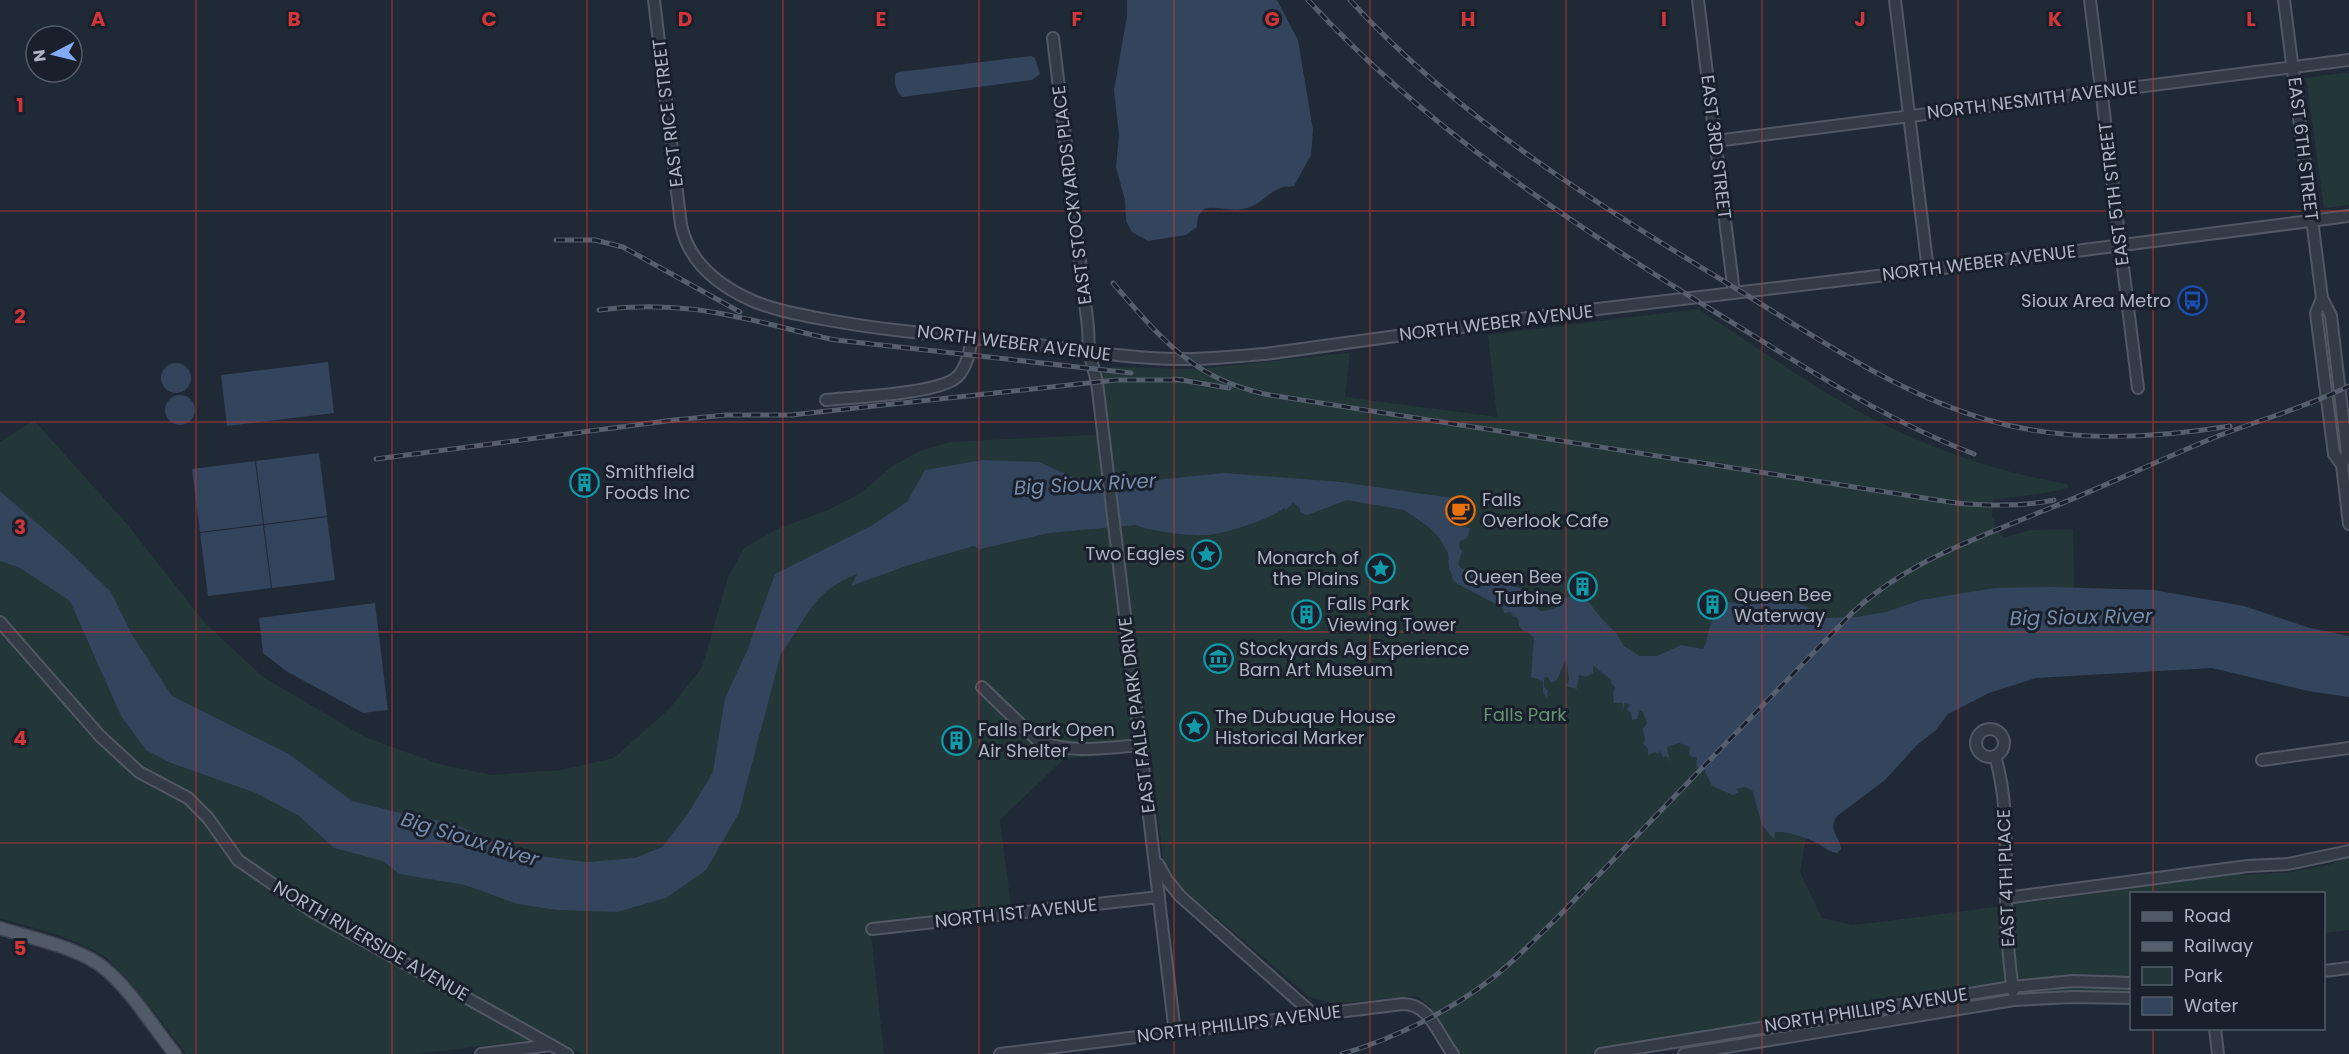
<svg xmlns="http://www.w3.org/2000/svg" width="2349" height="1054" font-family="Poppins,sans-serif">
<style>
.green{fill:#233638}
.water{fill:#33445d}
.lines{fill:none;stroke-linecap:round;stroke-linejoin:round}
.river{stroke:#33445d;stroke-width:16}
.minor-casing{stroke:#515864;stroke-width:14}
.major-casing{stroke:#3d4450;stroke-width:15}
.minor{stroke:#333b46;stroke-width:10}
.major{stroke:#515a67;stroke-width:12}
.rail-casing{stroke:#555f6e;stroke-width:5}
.rail{stroke:#19202b;stroke-width:3;stroke-dasharray:9;stroke-linecap:butt}
.grid{fill:none;stroke:#d23638;stroke-width:1.5;stroke-opacity:0.55}
.labels{text-anchor:middle;stroke-width:6;stroke-linejoin:round;paint-order:stroke}
.street-label{font-size:18px;fill:#adb5c3;stroke:#19202b}
.poi-label{font-size:18px;fill:#adb5c3;stroke:#19202b;text-anchor:start}
.park-label{font-size:18px;fill:#669371;stroke:#19202b}
.water-label{font-size:20px;font-style:italic;fill:#758cab;stroke:#19202b}
.grid-label{font-size:20px;text-anchor:middle;font-weight:bold;fill:#d23638;stroke:#19202b;stroke-width:6;stroke-linejoin:round;paint-order:stroke}
</style>
<rect width="100%" height="100%" fill="#202936"/>
<g class="green">
<polygon points="2349,72 2349,205 2324,208 2306,78"/>
<path d="M1698 309C1757 347 1814 389 1877 421 1937 451 2001 473 2067 484L2068 488 2046 493 1993 500 1992 517 2003 538 2030 530 2073 529 2076 653 1986 672 1813 801 1800 872 1822 918 1852 925 1872 923 2107 892 2162 882 2240 872 2244 875 2292 872 2328 865 2349 857V930L2324 933V894H2132L2131 980 2055 977 1930 996 1904 995 1884 998 1859 1007 1604 1049 1591 1054H1462L1449 1039 1429 1005 1416 996 1334 1004 1310 997 1177 884 1163 859 1151 750 1064 759 1000 820 1011 906 870 924 884 1054H582L551 1038 416 1054H186C166 1029 124 968 99 953 69 936 33 928 0 918V442L34 420 127 524 204 622 263 677 365 737 439 764 492 775 561 770 614 758 670 708 702 667 728 577 744 548 777 529 828 510 861 493 891 467 919 451 950 442 1109 434 1102 373 1113 367 1197 369 1350 353 1345 397 1497 417 1488 335Z"/>
<polygon points="2069,986 2132,988 2131,994 2073,992 2031,994 2027,991"/>
<polygon points="1995,994 1995,999 1832,1026 1831,1020"/>
<polygon points="1818,1022 1819,1028 1682,1049 1718,1038"/>
</g>
<g class="water">
<path d="M1127 0H1277L1298 40 1313 130 1311 155 1294 186C1290 187 1284 186 1280 188 1268 193 1261 204 1247 208 1231 213 1218 205 1204 209L1198 216 1197 227 1186 235 1148 241 1132 232 1126 221 1125 200 1116 167 1119 135 1114 90 1127 16Z"/>
<path d="M1031 56 1035 58 1040 74 1032 80 902 97C896 91 893 81 896 73L899 72Z"/>
<polygon points="328,362 334,413 227,426 221,375"/>
<circle cx="176" cy="378" r="15"/>
<circle cx="180" cy="410" r="15"/>
<polygon points="319,453 327,516 264,524 256,461"/>
<path d="M983 460 1039 462 1079 480 1145 481 1224 473 1341 482 1452 498 1450 525 1470 528 1467 538 1460 541 1459 546 1462 552 1458 564C1464 577 1507 586 1522 588L1540 611 1555 609 1561 600 1570 596 1587 600 1601 618 1617 634 1624 646 1640 656H1657L1681 645 1703 649C1710 638 1706 622 1719 615L1722 601 1744 604 1771 592 1809 608 1825 618 1856 617 1886 612 1921 600 1995 588 2051 587 2154 590 2244 606 2310 628 2349 636V697L2308 691 2212 668 2036 678 1989 693 1948 714 1935 731 1917 745 1885 780 1837 816C1827 831 1840 836 1841 849L1837 853C1830 852 1825 848 1819 844 1807 838 1789 831 1775 832L1774 839 1762 825 1752 790 1745 787 1736 789 1739 792 1733 795 1712 786 1704 769 1696 767 1697 757H1692L1689 754 1690 747 1679 743 1669 746 1667 748 1671 764 1668 757 1664 756 1663 759 1661 751 1657 754 1655 752 1648 755V749L1643 743 1645 741 1643 729 1647 723 1643 712 1640 710 1637 719 1632 720 1631 713 1626 709 1630 705 1625 703 1622 712 1623 703H1614L1613 693 1615 687 1611 683 1612 662 1597 663 1593 667V673L1586 677 1579 675 1577 689 1567 686 1569 679 1566 659 1557 680 1551 683 1548 677 1544 678V687L1548 691 1547 698 1543 692V681L1531 677 1534 638 1526 631 1524 632 1519 626 1518 618 1513 617 1511 612 1504 613C1502 593 1501 591 1481 585L1478 587 1465 581 1458 585 1449 569 1448 553 1440 539 1430 528 1404 510 1347 500 1307 515 1300 512V508L1293 503 1286 510 1284 508C1272 519 1221 535 1204 535 1188 536 1148 531 1136 525L1049 533 980 549 973 546 909 565 851 586 857 574C830 585 817 597 802 622 794 633 790 643 781 653L739 813 706 870 666 898 617 912 557 910 518 904 465 885 399 874 383 861 334 848 299 816 256 793 171 763 146 750 121 716 70 601 20 568 0 561V491L69 551 111 592 132 635 172 696 289 754 352 801 420 818 450 822 506 846 539 856 587 862 635 858 662 847 687 815 713 772 725 698 747 651 775 574 871 526 907 502 925 470Z"/>
<polygon points="255,461 263,524 200,532 192,469"/>
<polygon points="327,517 335,580 272,588 264,525"/>
<polygon points="263,525 271,588 208,596 200,533"/>
<polygon points="375,603 388,710 363,713 286,671 263,653 259,618"/>
</g>
<g class="lines">
<g class="river">
<polyline points="1460,576 1522,609"/>
<polyline points="1584,648 1623,679 1628,686"/>
</g>
<defs>
<g id="minor">
<path d="M654 0 681 225C689 263 719 286 753 301 777 311 802 315 828 320 882 330 939 335 994 340 1056 346 1117 358 1179 359 1207 360 1236 356 1265 354L1572 312 1928 270 2349 216"/>
<polyline points="1698,0 1734,293"/>
<polyline points="1895,0 1928,270"/>
<polyline points="2090,0 2138,388"/>
<polyline points="2284,0 2322,298 2331,316 2347,453 2342,465"/>
<polyline points="1053,38 1088,327 1089,352 1097,382 1175,1033"/>
<polyline points="1716,141 2349,60"/>
<polyline points="2322,298 2316,313 2334,454 2342,465 2349,524"/>
<path d="M826 400C854 397 938 394 957 377 967 367 970 351 972 338"/>
<polyline points="0,622 100,736 139,772 188,798 208,818 238,860 313,912 567,1054"/>
<path d="M982 687 1038 741C1071 754 1106 748 1140 745"/>
<circle cx="1990" cy="743" r="14"/>
<path d="M1995 756C2009 803 2005 850 2006 899 2006 929 2009 961 2013 991"/>
<polyline points="2262,760 2349,748"/>
<polyline points="1158,864 1167,880 1180,896 1313,1014"/>
<polyline points="2006,898 2248,866 2288,864 2349,851"/>
<polyline points="872,929 1159,897"/>
<polyline points="2324,971 2349,968"/>
<polyline points="2215,1028 2218,1054"/>
<polyline points="481,1054 551,1045"/>
<path d="M1000 1054 1403 1004C1430 1004 1438 1035 1453 1054"/>
<polyline points="1601,1054 2012,987 2073,981 2132,983"/>
<polyline points="1684,1054 2014,1000 2072,997 2132,998"/>
</g>
<path id="major" d="M0 928C30 938 80 948 104 968 130 989 154 1028 175 1054"/>
</defs>
<use href="#minor" class="minor-casing"/>
<use href="#major" class="major-casing"/>
<use href="#minor" class="minor"/>
<use href="#major" class="major"/>
<defs>
<g id="rail">
<path d="M1308 0C1426 129 1572 224 1720 315 1803 366 1883 419 1974 454"/>
<path d="M1350 0C1460 121 1602 207 1740 291 1820 340 1897 393 1988 420 2066 443 2151 439 2230 426"/>
<polyline points="556,240 595,240 623,247 740,312"/>
<path d="M1113 283C1143 318 1177 360 1220 379 1234 386 1249 390 1264 394L1956 503C1989 506 2021 507 2054 500"/>
<path d="M599 310C646 304 696 307 742 318 774 324 804 334 836 340L1131 373"/>
<polyline points="1175,379 1229,388"/>
<polyline points="376,459 674,420 727,415 791,415 1116,380 1183,380"/>
<path d="M1342 1054C1393 1039 1448 1012 1490 980 1515 961 1536 938 1558 917L1852 613C1906 562 1975 539 2043 511 2101 488 2159 460 2218 436 2262 419 2307 407 2349 386"/>
</g>
</defs>
<use href="#rail" class="rail-casing"/>
<use href="#rail" class="rail"/>
</g>
<path class="grid" d="M196 0V1054M392 0V1054M587 0V1054M783 0V1054M979 0V1054M1174 0V1054M1370 0V1054M1566 0V1054M1762 0V1054M1958 0V1054M2153 0V894M0 211H2349M0 422H2349M0 632H2349M0 843H2349M2153 1028V1054"/>
<defs>
<symbol id="bus-ring" viewBox="-11 -11 22 22"><circle r="9.5" fill="#19202b" stroke="#1a4fb4" stroke-width="1.5"/><path d="M-5-6H5V4H4V6H2V4H-2V6H-4V4H-5ZM-3.5-4V0h7V-4ZM-3.5 1.2v1.5H-2V1.2ZM2 1.2v1.5H3.5V1.2Z" fill="#1a4fb4"/></symbol>
<symbol id="building-ring" viewBox="-11 -11 22 22"><circle r="9.5" fill="#19202b" stroke="#0f9aa8" stroke-width="1.5"/><path d="M-4-6H4V6H1V3H-1V6H-4ZM-2.5-4.3h1.7v1.8h-1.7ZM.8-4.3h1.7v1.8H.8ZM-2.5-1h1.7V.8h-1.7ZM.8-1h1.7V.8H.8Z" fill="#0f9aa8"/></symbol>
<symbol id="cafe-ring" viewBox="-11 -11 22 22"><circle r="9.5" fill="#19202b" stroke="#e8710a" stroke-width="1.5"/><path d="M-5.5-4.5H6V0H3Q3 3.5 0 3.5H-2.5Q-5.5 3.5-5.5 0ZM3-3.2v2h1.7v-2ZM-6 4.5H4V6H-6Z" fill="#e8710a"/></symbol>
<symbol id="sight-ring" viewBox="-11 -11 22 22"><circle r="9.5" fill="#19202b" stroke="#0f9aa8" stroke-width="1.5"/><path d="M0-6L1.8-2.2L6-1.7L2.9 1.2L3.7 5.4L0 3.3L-3.7 5.4L-2.9 1.2L-6-1.7L-1.8-2.2Z" fill="#0f9aa8"/></symbol>
<symbol id="museum-ring" viewBox="-11 -11 22 22"><circle r="9.5" fill="#19202b" stroke="#0f9aa8" stroke-width="1.5"/><path d="M0-6L6-3V-2H-6V-3ZM-5-1h2V3h-2ZM-1-1h2V3h-2ZM3-1h2V3H3ZM-6 4H6V6H-6Z" fill="#0f9aa8"/></symbol>
</defs>
<g fill-rule="evenodd">
<use href="#bus-ring" x="2176" y="284" width="33" height="33"/>
<use href="#building-ring" x="568" y="466" width="33" height="33"/>
<use href="#cafe-ring" x="1444" y="494" width="33" height="33"/>
<use href="#sight-ring" x="1190" y="538" width="33" height="33"/>
<use href="#sight-ring" x="1364" y="552" width="33" height="33"/>
<use href="#building-ring" x="1566" y="570" width="33" height="33"/>
<use href="#building-ring" x="1696" y="588" width="33" height="33"/>
<use href="#building-ring" x="1290" y="598" width="33" height="33"/>
<use href="#museum-ring" x="1202" y="642" width="33" height="33"/>
<use href="#sight-ring" x="1178" y="710" width="33" height="33"/>
<use href="#building-ring" x="940" y="724" width="33" height="33"/>
</g>
<g class="labels">
<g class="street-label">
<text transform="translate(2032 100) rotate(-7)" y="6">NORTH NESMITH AVENUE</text>
<text transform="translate(668 113) rotate(-97)" y="6">EAST RICE STREET</text>
<text transform="translate(1716 147) rotate(83)" y="6">EAST 3RD STREET</text>
<text transform="translate(2303 149) rotate(83)" y="6">EAST 6TH STREET</text>
<text transform="translate(2114 194) rotate(-97)" y="6">EAST 5TH STREET</text>
<text transform="translate(1072 195) rotate(-97)" y="6">EAST STOCKYARDS PLACE</text>
<text transform="translate(1979 263) rotate(-7)" y="6">NORTH WEBER AVENUE</text>
<text transform="translate(1496 323) rotate(-7)" y="6">NORTH WEBER AVENUE</text>
<text transform="translate(1014 343) rotate(7)" y="6">NORTH WEBER AVENUE</text>
<text transform="translate(1137 715) rotate(-97)" y="6">EAST FALLS PARK DRIVE</text>
<text transform="translate(2006 878) rotate(-92)" y="6">EAST 4TH PLACE</text>
<text transform="translate(1016 913) rotate(-6)" y="6">NORTH 1ST AVENUE</text>
<text transform="translate(371 941) rotate(30)" y="6">NORTH RIVERSIDE AVENUE</text>
<text transform="translate(1866 1010) rotate(-9)" y="6">NORTH PHILLIPS AVENUE</text>
<text transform="translate(1239 1024) rotate(-7)" y="6">NORTH PHILLIPS AVENUE</text>
</g>
<g class="poi-label">
<text x="2171" y="307" text-anchor="end">Sioux Area Metro</text>
<text x="605" y="478">Smithfield<tspan x="605" dy="21">Foods Inc</tspan></text>
<text x="1482" y="506">Falls<tspan x="1482" dy="21">Overlook Cafe</tspan></text>
<text x="1185" y="560" text-anchor="end">Two Eagles</text>
<text x="1359" y="564" text-anchor="end">Monarch of<tspan x="1359" dy="21">the Plains</tspan></text>
<text x="1562" y="583" text-anchor="end">Queen Bee<tspan x="1562" dy="21">Turbine</tspan></text>
<text x="1734" y="601">Queen Bee<tspan x="1734" dy="21">Waterway</tspan></text>
<text x="1327" y="610">Falls Park<tspan x="1327" dy="21">Viewing Tower</tspan></text>
<text x="1239" y="655">Stockyards Ag Experience<tspan x="1239" dy="21">Barn Art Museum</tspan></text>
<text x="1215" y="723">The Dubuque House<tspan x="1215" dy="21">Historical Marker</tspan></text>
<text x="978" y="736">Falls Park Open<tspan x="978" dy="21">Air Shelter</tspan></text>
</g>
<g class="park-label">
<text x="1525" y="721">Falls Park</text>
</g>
<g class="water-label">
<text transform="translate(1085 484) rotate(-3)" y="7">Big Sioux River</text>
<text transform="translate(2081 617) rotate(-1)" y="7">Big Sioux River</text>
<text transform="translate(470 839) rotate(17)" y="7">Big Sioux River</text>
</g>
</g>
<g class="grid-label">
<text x="98" y="26">A</text>
<text x="294" y="26">B</text>
<text x="489" y="26">C</text>
<text x="685" y="26">D</text>
<text x="881" y="26">E</text>
<text x="1077" y="26">F</text>
<text x="1272" y="26">G</text>
<text x="1468" y="26">H</text>
<text x="1664" y="26">I</text>
<text x="1860" y="26">J</text>
<text x="2055" y="26">K</text>
<text x="2251" y="26">L</text>
<text x="20" y="112">1</text>
<text x="20" y="323">2</text>
<text x="20" y="534">3</text>
<text x="20" y="745">4</text>
<text x="20" y="955">5</text>
</g>
<rect x="2130" y="892" width="195" height="138" fill="#19202b" stroke="#545c68" stroke-width="1.5"/>
<rect x="2142" y="912" width="30" height="9" fill="#515a67" stroke="#545c68" stroke-width="1.5"/>
<text x="2184" y="922" font-size="18" fill="#adb5c3">Road</text>
<rect x="2142" y="942" width="30" height="9" fill="#555f6e" stroke="#545c68" stroke-width="1.5"/>
<text x="2184" y="952" font-size="18" fill="#adb5c3">Railway</text>
<rect x="2142" y="967" width="30" height="18" fill="#233638" stroke="#545c68" stroke-width="1.5"/>
<text x="2184" y="982" font-size="18" fill="#adb5c3">Park</text>
<rect x="2142" y="997" width="30" height="18" fill="#33445d" stroke="#545c68" stroke-width="1.5"/>
<text x="2184" y="1012" font-size="18" fill="#adb5c3">Water</text>
<g transform="translate(54 54) rotate(263)"><circle r="28" fill="#19202b" stroke="#545c68" stroke-width="1.5"/>
<path d="M0-4.5L10 22L0 15L-10 22Z" fill="#81abf5"/>
<text y="-9" font-size="16" font-weight="bold" text-anchor="middle" fill="#adb5c3">N</text>
</g>
</svg>
